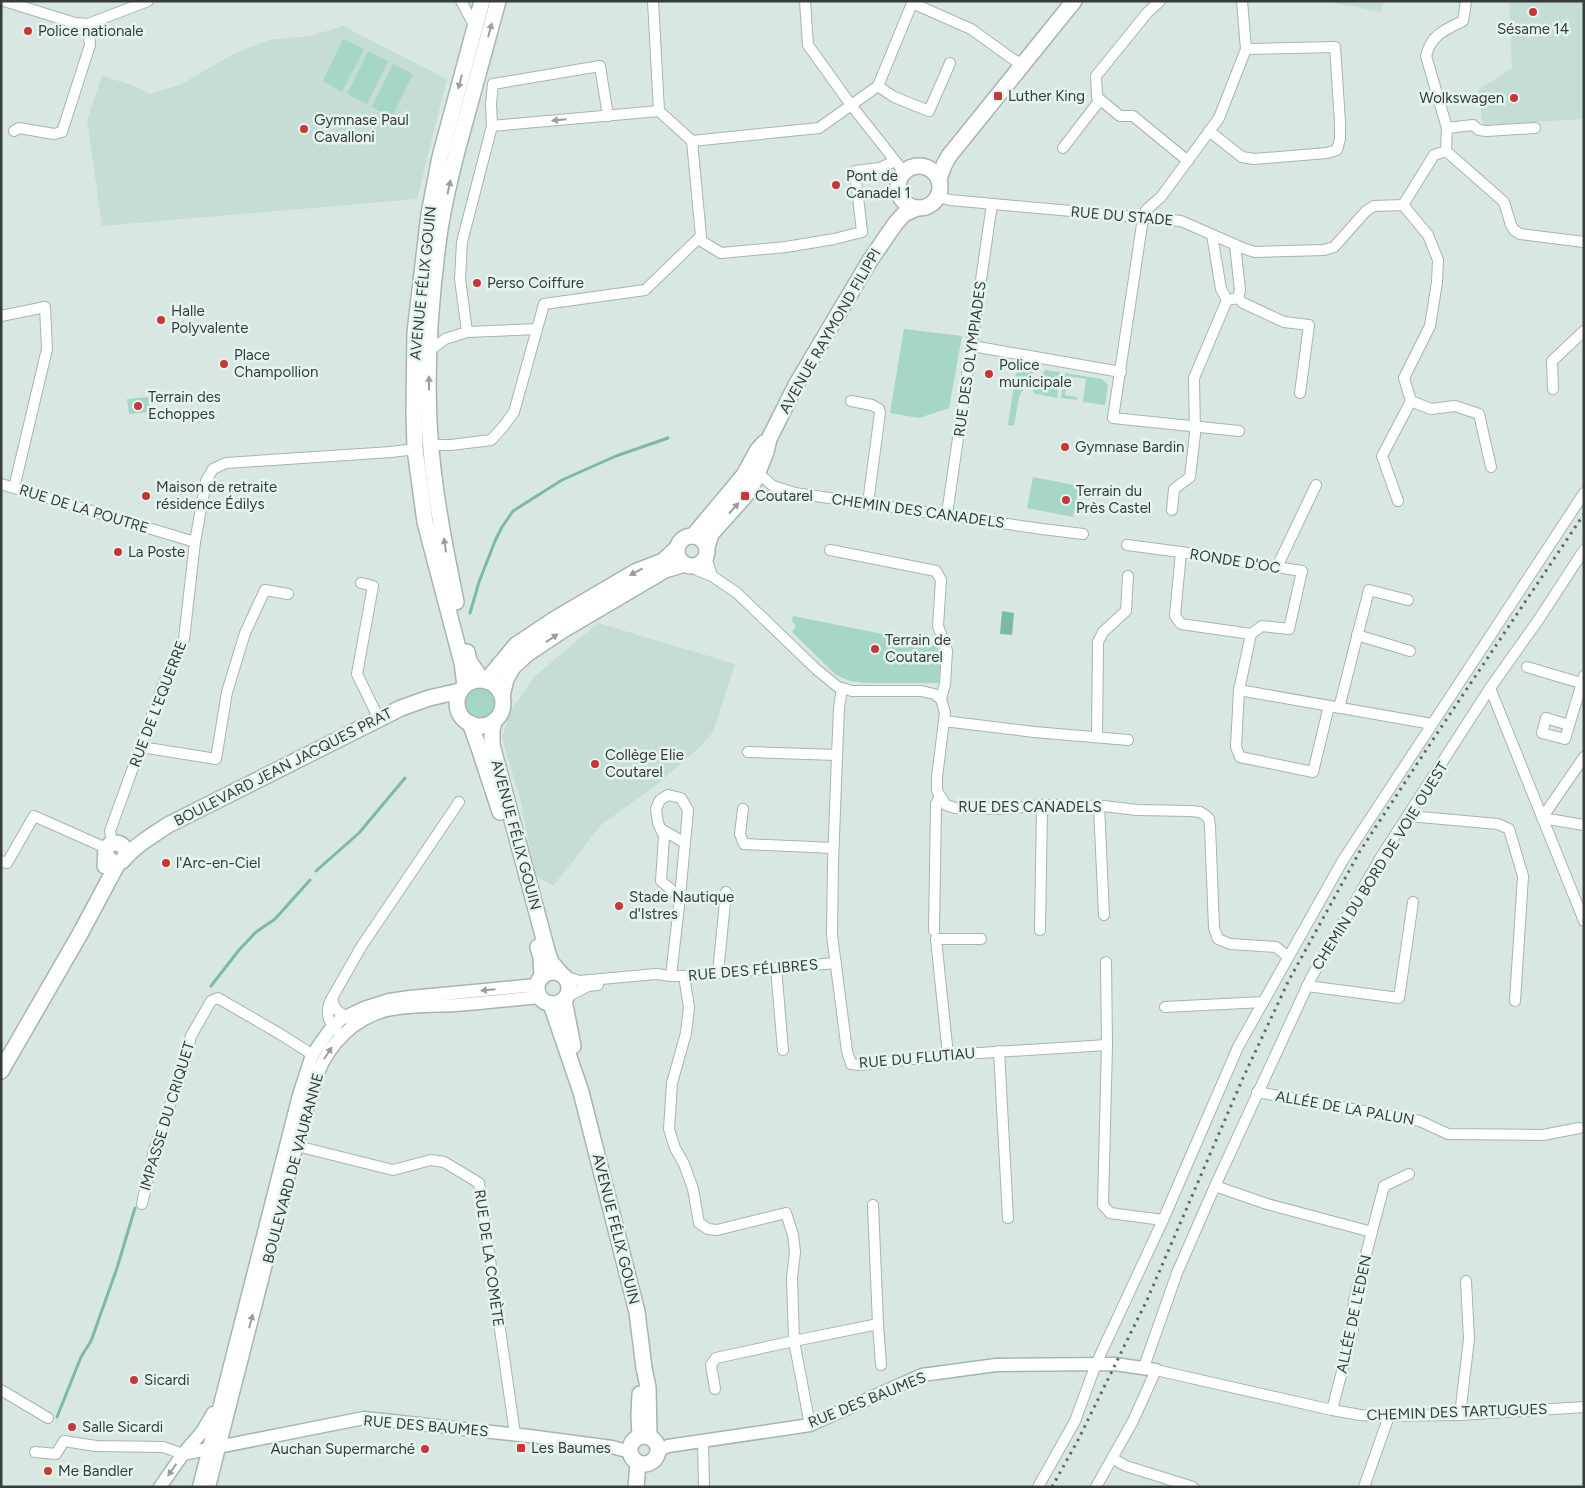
<svg xmlns="http://www.w3.org/2000/svg" width="1585" height="1488" font-family="Figtree,sans-serif">
<style>
.built{fill:#c5ddd5}
.green{fill:#a6d6c8}
.water{fill:#7cb9a9}
.lines{fill:none;stroke-linecap:round;stroke-linejoin:round}
.stream{stroke:#7cb9a9;stroke-width:3}
.minor-casing{stroke:#a6b5b0;stroke-width:12}
.tertiary-casing{stroke:#a6b5b0;stroke-width:15}
.secondary-casing{stroke:#a6b5b0;stroke-width:18}
.minor{stroke:#fff;stroke-width:10}
.tertiary{stroke:#fff;stroke-width:12}
.secondary{stroke:#fff;stroke-width:15}
.rail{stroke:#626a67;stroke-width:3;stroke-dasharray:2.5 5;stroke-linecap:butt}
.oneway{fill:#9a9e9c}
.poi-dot{fill:#c63736;stroke:#e5f4ef;stroke-width:2}
.labels{text-anchor:middle;stroke-width:5;stroke-linejoin:round;paint-order:stroke}
.poi-label{font-size:15px;fill:#363c3a;stroke:#e5f4ef;text-anchor:start}
.street-label{font-size:15px;fill:#363c3a;stroke:#e5f4ef}
</style>
<rect width="100%" height="100%" fill="#d8e7e2"/>
<g class="built">
<polygon points="1325,1 1384,1 1381,12"/>
<polygon points="1509,1 1584,1 1584,119 1483,125 1478,90 1512,68"/>
<polygon points="343,26 447,79 417,199 102,226 87,120 102,76 132,85 150,94 182,84 233,54 269,40 310,36"/>
<polygon points="598,623 735,664 713,732 704,743 658,784 602,824 553,886 535,875 521,802 502,738 510,711 535,676"/>
</g>
<g class="green">
<polygon points="343,39 364,49 342,92 323,81"/>
<polygon points="368,51 388,61 367,104 347,94"/>
<polygon points="393,64 413,74 392,117 372,107"/>
<polygon points="904,329 962,336 949,408 919,418 890,413"/>
<polygon points="1017,366 1035,369 1019,397 1014,426 1008,425"/>
<polygon points="1045,370 1060,372 1057,398 1036,394 1033,392 1034,387"/>
<polygon points="1065,373 1102,379 1108,385 1105,405 1083,402 1086,379 1068,376 1065,395 1077,397 1077,400 1061,398"/>
<polygon points="148,397 150,412 129,414 127,399"/>
<polygon points="1033,477 1079,486 1073,517 1027,508"/>
<polygon points="793,616 932,644 941,650 939,683 866,683 850,681 836,675 792,632 796,626 792,621"/>
<circle cx="480" cy="703" r="18"/>
</g>
<polygon class="water" points="1002,611 1014,613 1012,635 1000,634"/>
<g class="lines">
<g class="stream">
<polyline points="470,613 479,582 495,541 502,527 513,511 562,480 616,456 668,438"/>
<polyline points="316,871 359,833 405,778"/>
<polyline points="211,986 239,950 256,932 275,919 310,880"/>
<polyline points="57,1417 81,1357 91,1341 117,1268 135,1208"/>
</g>
<defs>
<g id="minor">
<polyline points="4,1 75,23 88,24 148,1"/>
<polyline points="461,1 475,27"/>
<polyline points="653,1 659,111"/>
<polyline points="805,1 808,45 851,105 904,172"/>
<polyline points="1160,1 1147,13 1096,76 1097,97 1120,116 1133,116 1188,161"/>
<polyline points="912,3 971,29 1014,60 1024,64"/>
<polyline points="878,86 894,97 929,111 950,63"/>
<polyline points="1447,128 1473,125 1479,130 1486,131 1535,128"/>
<polyline points="14,131 19,128 54,134 62,132 90,45 88,24"/>
<polyline points="1209,131 1242,157 1254,159 1327,153 1337,150 1340,139 1340,122 1335,47 1246,49"/>
<polyline points="692,141 819,128 878,86 913,1"/>
<polyline points="1063,148 1100,100"/>
<polyline points="1446,151 1504,202 1511,225 1514,230 1520,234 1584,242"/>
<path d="M1446 151 1447 128 1426 56C1431 35 1444 30 1463 21L1466 1"/>
<polyline points="939,197 950,200 1181,221 1245,249 1255,252 1324,250 1334,247 1366,211 1374,206 1403,205"/>
<polyline points="1146,217 1146,210 1161,197 1219,118 1246,49 1242,1"/>
<polyline points="1143,218 1113,418 1239,431"/>
<polyline points="1212,235 1221,289 1227,300 1238,298 1240,290 1235,245"/>
<polyline points="698,239 721,253 786,247 834,239 862,232 855,171 880,168 895,161"/>
<polyline points="1238,298 1243,303 1284,322 1309,325 1300,393"/>
<polyline points="1,316 45,307 47,349 14,488"/>
<polyline points="537,329 467,332 460,279 462,242 492,126 491,104 493,84 600,66 608,116"/>
<polyline points="972,346 1121,372"/>
<polyline points="429,351 445,339 467,332"/>
<polyline points="1553,389 1552,361 1584,331"/>
<polyline points="851,401 872,405 879,409 880,413 868,503"/>
<polyline points="1411,401 1404,378 1430,326 1437,282 1438,260 1428,235 1403,205 1434,155 1446,151"/>
<polyline points="431,445 451,445 491,440 503,427 514,412 544,304 645,290 701,236 692,141 659,111 492,126"/>
<polyline points="758,473 773,486 795,493 1042,529 1083,534"/>
<polyline points="1,484 195,542"/>
<polyline points="1398,501 1382,456 1411,401 1431,409 1455,406 1479,414 1491,467"/>
<polyline points="1172,510 1174,489 1190,477 1195,434 1194,378 1227,300"/>
<polyline points="947,514 992,204"/>
<polyline points="1127,545 1181,552"/>
<polyline points="830,550 936,571 941,580 938,626 947,651 945,684 941,699"/>
<polyline points="706,557 712,576"/>
<polyline points="691,566 699,571 712,576 737,593 816,669 838,687 852,691 921,691 934,694 941,699 945,713 937,777 937,791 946,805 955,808 1003,809 1042,805 1104,806 1137,810 1190,811 1200,812 1205,815 1209,819 1210,826 1214,928 1218,939 1230,944 1276,947 1288,957"/>
<polyline points="1277,567 1316,485"/>
<polyline points="361,583 373,586 357,674 379,719"/>
<polyline points="1251,634 1262,626 1289,629 1302,571 1181,552 1175,616 1181,624 1251,634 1239,690 1236,747 1240,757 1313,772 1329,706"/>
<polyline points="1357,635 1410,651"/>
<polyline points="1527,667 1584,684"/>
<polyline points="842,688 839,708 837,755 833,864 832,935 847,1051 851,1064 860,1065 948,1055 1107,1045 1103,1205 1110,1213 1163,1220"/>
<polyline points="1490,688 1584,921"/>
<polyline points="1239,690 1432,724"/>
<polyline points="1339,708 1369,590 1408,600"/>
<polyline points="944,721 1034,732 1128,740"/>
<polyline points="1569,725 1546,718 1542,733 1565,739 1584,676"/>
<polyline points="1097,737 1098,642 1103,632 1126,611 1128,576"/>
<polyline points="141,747 216,759 227,692 245,633 265,590 288,594"/>
<polyline points="748,752 837,755"/>
<polyline points="1099,806 1104,915"/>
<polyline points="743,809 740,834 744,844 833,848"/>
<polyline points="1409,816 1498,824 1509,829 1523,876 1515,1001"/>
<polyline points="1542,818 1584,757"/>
<polyline points="1542,818 1584,825"/>
<polyline points="661,829 685,843"/>
<polyline points="112,843 110,831 164,682 184,639 195,542 206,481 213,469 226,463 391,452 415,449"/>
<polyline points="1,861 7,863 34,816 106,848"/>
<polyline points="1040,930 1042,805"/>
<polyline points="934,931 936,804 940,797"/>
<polyline points="1106,962 1107,1045"/>
<polyline points="776,968 783,1050"/>
<polyline points="718,973 726,892"/>
<polyline points="564,976 579,981 656,974 671,976 684,976 836,963"/>
<polyline points="671,976 680,897 688,810 681,798 668,795 660,800 656,809 658,823 664,836 661,881 680,897"/>
<polyline points="684,976 689,1007 686,1033 672,1083 669,1129 675,1148 684,1164 693,1189 699,1223 708,1229 717,1230 786,1213 793,1235 795,1252 792,1278 794,1341 810,1425"/>
<polyline points="1307,986 1399,998 1413,902"/>
<polyline points="567,997 588,986 598,985"/>
<polyline points="332,998 361,947 459,802"/>
<polyline points="1165,1007 1263,1002"/>
<path d="M337 1031C327 1022 325 1009 332 998 335 1013 339 1011 349 1019"/>
<polyline points="999,1051 1008,1218"/>
<polyline points="948,1055 936,939 981,939"/>
<polyline points="1257,1092 1420,1121 1448,1134 1543,1135 1579,1128"/>
<polyline points="297,1146 393,1170 431,1160 444,1162 479,1183 515,1434"/>
<polyline points="1215,1186 1267,1204 1372,1232"/>
<polyline points="142,1204 154,1150 183,1068 191,1036 211,1001 218,998 280,1034 313,1055"/>
<polyline points="873,1205 878,1324 881,1365"/>
<polyline points="1144,1367 1177,1273 1215,1186 1311,978 1381,857 1490,688 1539,619 1584,550"/>
<polyline points="715,1389 711,1365 716,1358 794,1341 878,1324"/>
<polyline points="1,1390 48,1418"/>
<polyline points="1332,1410 1353,1329 1354,1300 1384,1186 1409,1174"/>
<polyline points="1460,1415 1469,1339 1466,1281"/>
<polyline points="703,1441 704,1487"/>
<polyline points="35,1452 56,1454 64,1441 96,1446 163,1447 183,1454"/>
<polyline points="1112,1458 1126,1466 1193,1487"/>
<polyline points="1038,1487 1075,1421 1096,1364 1163,1220 1238,1047 1343,860 1584,493"/>
<polyline points="1096,1487 1133,1421 1156,1370 1332,1410 1360,1415 1377,1416 1460,1415 1584,1407"/>
<polyline points="1364,1487 1389,1416"/>
</g>
<g id="tertiary">
<polyline points="658,1451 668,1446 810,1425 922,1375 996,1365 1115,1364 1156,1370"/>
<polyline points="183,1454 364,1418 529,1436 612,1447 630,1452"/>
<polyline points="160,1487 183,1454 202,1432 213,1413"/>
<polyline points="199,1487 299,1095 311,1058 317,1048 329,1031 341,1019 364,1008 389,1000 410,997 537,985"/>
<path d="M209 1487 291 1166 317 1075C329 1044 354 1018 387 1010 409 1005 433 1006 456 1005 484 1003 511 1000 539 997"/>
</g>
<g id="secondary">
<circle cx="919" cy="187" r="21"/>
<polyline points="939,179 944,165 949,156 1074,1"/>
<circle cx="692" cy="551" r="15"/>
<polyline points="693,536 744,475 757,451 764,443"/>
<polyline points="707,547 711,534 745,496 754,482 766,452 769,439 796,385 869,262 895,224 904,214 917,208"/>
<path d="M456 602C444 543 432 483 429 422 426 358 431 293 440 229 446 193 455 157 465 122 476 82 487 42 498 1"/>
<polyline points="467,652 469,661 482,680"/>
<circle cx="480" cy="703" r="23"/>
<polyline points="486,681 516,645 555,619 635,572 663,561 677,548"/>
<polyline points="465,685 462,663 425,522 415,449 414,411 415,333 429,214 440,157 482,1"/>
<polyline points="502,696 506,679 513,667 527,654 563,630 665,570 685,564"/>
<polyline points="494,721 492,730 492,745 548,954 551,962 561,974"/>
<polyline points="470,723 479,748 500,812"/>
<path d="M106 857 114 863 122 861C135 846 151 836 168 825L401 708 429 698 460 691"/>
<path d="M105 866 106 848C114 839 126 843 126 855"/>
<polyline points="538,947 541,957 542,977"/>
<circle cx="553" cy="988" r="16"/>
<polyline points="564,1000 573,1046"/>
<polyline points="551,1004 581,1092 637,1312 644,1368 648,1387 649,1437"/>
<polyline points="1,1071 80,934 118,863"/>
<circle cx="644" cy="1450" r="14"/>
<polyline points="640,1437 639,1415 640,1394"/>
<polyline points="636,1487 638,1463"/>
</g>
</defs>
<use href="#minor" class="minor-casing"/>
<use href="#tertiary" class="tertiary-casing"/>
<use href="#secondary" class="secondary-casing"/>
<use href="#minor" class="minor"/>
<use href="#tertiary" class="tertiary"/>
<use href="#secondary" class="secondary"/>
<polyline class="rail" points="1052,1487 1078,1440 1147,1300 1243,1078 1288,982 1360,851 1436,735 1584,514"/>
</g>
<defs><path id="oneway-solid" d="M-6-.8H1V-3.2L6.5 0L1 3.2V.8H-6Z" transform="scale(1.25)"/></defs>
<g class="oneway">
<use href="#oneway-solid" transform="translate(490 30) rotate(-75)"/>
<use href="#oneway-solid" transform="translate(460 82) rotate(105)"/>
<use href="#oneway-solid" transform="translate(559 120) rotate(175)"/>
<use href="#oneway-solid" transform="translate(449 187) rotate(-78)"/>
<use href="#oneway-solid" transform="translate(429 383) rotate(-90)"/>
<use href="#oneway-solid" transform="translate(734 508) rotate(-48)"/>
<use href="#oneway-solid" transform="translate(445 545) rotate(-99)"/>
<use href="#oneway-solid" transform="translate(636 572) rotate(152)"/>
<use href="#oneway-solid" transform="translate(552 638) rotate(-34)"/>
<use href="#oneway-solid" transform="translate(488 990) rotate(175)"/>
<use href="#oneway-solid" transform="translate(328 1053) rotate(-57)"/>
<use href="#oneway-solid" transform="translate(251 1321) rotate(-75)"/>
<use href="#oneway-solid" transform="translate(172 1470) rotate(125)"/>
</g>
<g class="poi-dot">
<circle cx="1533" cy="12" r="5"/>
<circle cx="28" cy="31" r="5"/>
<rect x="993" y="91" width="10" height="10" rx="2.5"/>
<circle cx="1514" cy="98" r="5"/>
<circle cx="304" cy="129" r="5"/>
<circle cx="836" cy="185" r="5"/>
<circle cx="477" cy="283" r="5"/>
<circle cx="161" cy="320" r="5"/>
<circle cx="224" cy="364" r="5"/>
<circle cx="989" cy="374" r="5"/>
<circle cx="138" cy="406" r="5"/>
<circle cx="1065" cy="447" r="5"/>
<circle cx="146" cy="496" r="5"/>
<rect x="740" y="491" width="10" height="10" rx="2.5"/>
<circle cx="1066" cy="500" r="5"/>
<circle cx="118" cy="552" r="5"/>
<circle cx="875" cy="649" r="5"/>
<circle cx="595" cy="764" r="5"/>
<circle cx="166" cy="863" r="5"/>
<circle cx="619" cy="906" r="5"/>
<circle cx="134" cy="1380" r="5"/>
<circle cx="72" cy="1427" r="5"/>
<rect x="516" y="1443" width="10" height="10" rx="2.5"/>
<circle cx="425" cy="1449" r="5"/>
<circle cx="48" cy="1471" r="5"/>
</g>
<g class="labels">
<g class="poi-label">
<text x="1533" y="34" text-anchor="middle">Sésame 14</text>
<text x="38" y="36">Police nationale</text>
<text x="1008" y="101">Luther King</text>
<text x="1504" y="103" text-anchor="end">Wolkswagen</text>
<text x="314" y="125">Gymnase Paul<tspan x="314" dy="17">Cavalloni</tspan></text>
<text x="846" y="181">Pont de<tspan x="846" dy="17">Canadel 1</tspan></text>
<text x="487" y="288">Perso Coiffure</text>
<text x="171" y="316">Halle<tspan x="171" dy="17">Polyvalente</tspan></text>
<text x="234" y="360">Place<tspan x="234" dy="17">Champollion</tspan></text>
<text x="999" y="370">Police<tspan x="999" dy="17">municipale</tspan></text>
<text x="148" y="402">Terrain des<tspan x="148" dy="17">Echoppes</tspan></text>
<text x="1075" y="452">Gymnase Bardin</text>
<text x="156" y="492">Maison de retraite<tspan x="156" dy="17">résidence Édilys</tspan></text>
<text x="1076" y="496">Terrain du<tspan x="1076" dy="17">Près Castel</tspan></text>
<text x="755" y="501">Coutarel</text>
<text x="128" y="557">La Poste</text>
<text x="885" y="645">Terrain de<tspan x="885" dy="17">Coutarel</tspan></text>
<text x="605" y="760">Collège Elie<tspan x="605" dy="17">Coutarel</tspan></text>
<text x="176" y="868">l'Arc-en-Ciel</text>
<text x="629" y="902">Stade Nautique<tspan x="629" dy="17">d'Istres</tspan></text>
<text x="144" y="1385">Sicardi</text>
<text x="82" y="1432">Salle Sicardi</text>
<text x="531" y="1453">Les Baumes</text>
<text x="415" y="1454" text-anchor="end">Auchan Supermarché</text>
<text x="58" y="1476">Me Bandler</text>
</g>
<g class="street-label">
<text transform="translate(1122 216) rotate(5)" y="5">RUE DU STADE</text>
<text transform="translate(423 283) rotate(-84)" y="5">AVENUE FÉLIX GOUIN</text>
<text transform="translate(830 331) rotate(-60)" y="5">AVENUE RAYMOND FILIPPI</text>
<text transform="translate(970 359) rotate(-82)" y="5">RUE DES OLYMPIADES</text>
<text transform="translate(84 509) rotate(17)" y="5">RUE DE LA POUTRE</text>
<text transform="translate(918 511) rotate(8)" y="5">CHEMIN DES CANADELS</text>
<text transform="translate(1235 561) rotate(9)" y="5">RONDE D'OC</text>
<text transform="translate(158 704) rotate(-69)" y="5">RUE DE L'EQUERRE</text>
<text transform="translate(283 767) rotate(-27)" y="5">BOULEVARD JEAN JACQUES PRAT</text>
<text x="1030" y="812">RUE DES CANADELS</text>
<text transform="translate(516 835) rotate(75)" y="5">AVENUE FÉLIX GOUIN</text>
<text transform="translate(1380 866) rotate(-58)" y="5">CHEMIN DU BORD DE VOIE OUEST</text>
<text transform="translate(753 970) rotate(-5)" y="5">RUE DES FÉLIBRES</text>
<text transform="translate(917 1058) rotate(-5)" y="5">RUE DU FLUTIAU</text>
<text transform="translate(1345 1108) rotate(10)" y="5">ALLÉE DE LA PALUN</text>
<text transform="translate(167 1116) rotate(-73)" y="5">IMPASSE DU CRIQUET</text>
<text transform="translate(293 1168) rotate(-75)" y="5">BOULEVARD DE VAURANNE</text>
<text transform="translate(616 1229) rotate(76)" y="5">AVENUE FÉLIX GOUIN</text>
<text transform="translate(489 1258) rotate(82)" y="5">RUE DE LA COMÈTE</text>
<text transform="translate(1354 1314) rotate(-78)" y="5">ALLÉE DE L'EDEN</text>
<text transform="translate(867 1400) rotate(-22)" y="5">RUE DES BAUMES</text>
<text transform="translate(1457 1412) rotate(-2)" y="5">CHEMIN DES TARTUGUES</text>
<text transform="translate(426 1426) rotate(5)" y="5">RUE DES BAUMES</text>
</g>
</g>
<rect width="1585" height="1488" fill="none" stroke="#363c3a" stroke-width="5"/>
</svg>
